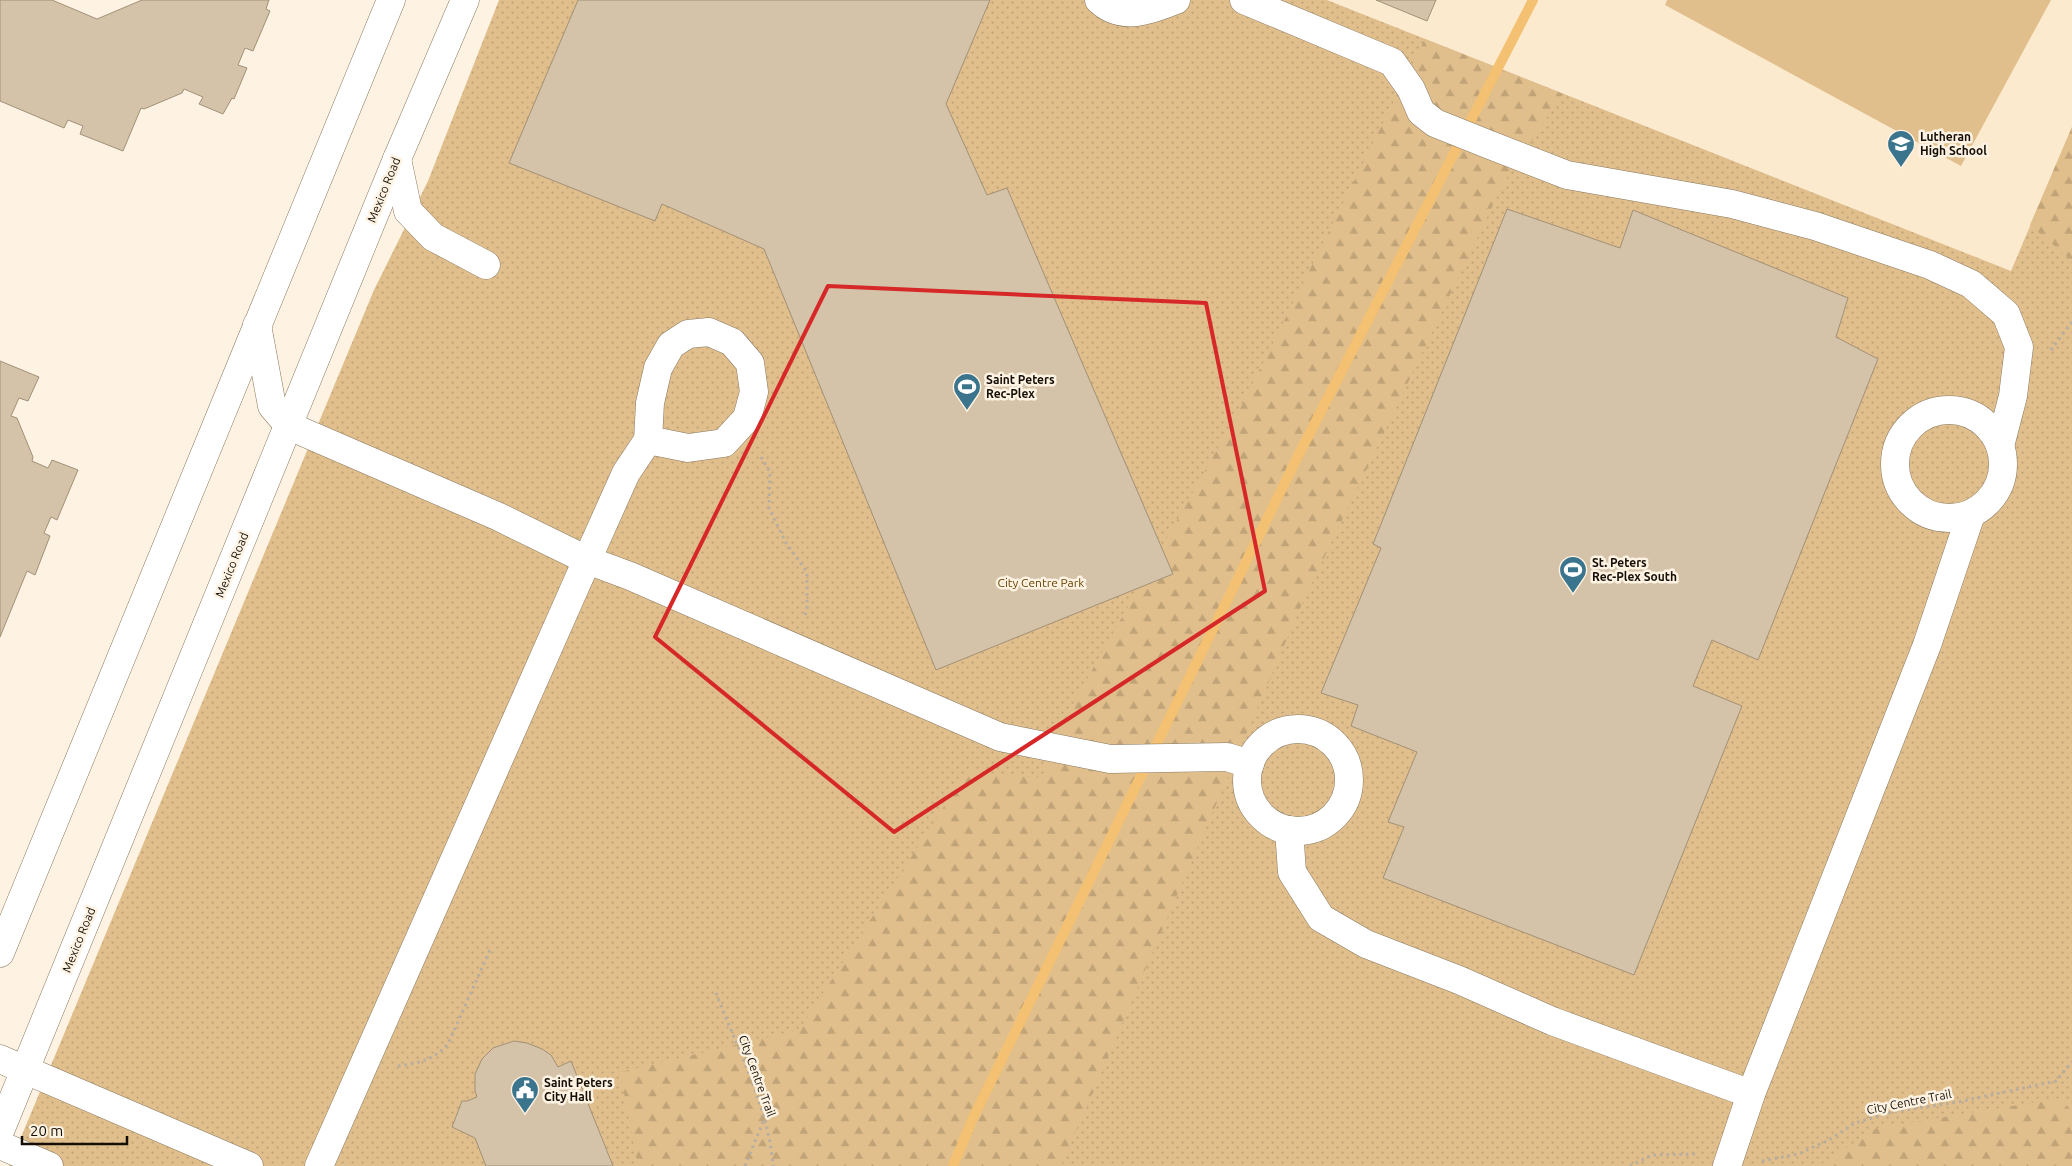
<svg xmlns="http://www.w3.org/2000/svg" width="2072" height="1166" font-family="Ubuntu,sans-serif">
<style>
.built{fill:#fceacf}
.grass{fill:url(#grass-dots)}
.forest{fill:url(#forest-firs)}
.pitch{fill:#e1bf8c}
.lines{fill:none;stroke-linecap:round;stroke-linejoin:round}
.stream{stroke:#f3c171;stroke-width:10}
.building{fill:#d5c3a9;stroke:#a19077}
.minor-casing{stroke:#887860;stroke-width:29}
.major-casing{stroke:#887860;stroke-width:29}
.path{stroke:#b7ada0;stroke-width:3;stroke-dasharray:2.5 4;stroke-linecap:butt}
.minor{stroke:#fff;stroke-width:28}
.major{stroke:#fff;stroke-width:28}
.marked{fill:none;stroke:#d62828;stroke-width:4;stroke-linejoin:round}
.labels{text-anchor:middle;stroke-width:5;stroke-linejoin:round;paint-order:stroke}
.poi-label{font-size:12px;font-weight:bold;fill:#140e06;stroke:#fef3e3;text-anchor:start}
.street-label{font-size:12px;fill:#140e06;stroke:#fef3e3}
.park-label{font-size:12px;fill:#644300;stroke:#fef3e3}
</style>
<defs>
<pattern id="grass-dots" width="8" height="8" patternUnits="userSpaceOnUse" patternTransform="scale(1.25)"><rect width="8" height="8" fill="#e1bf8c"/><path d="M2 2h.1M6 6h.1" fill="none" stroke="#c0a377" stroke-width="1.8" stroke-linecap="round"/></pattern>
<pattern id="forest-firs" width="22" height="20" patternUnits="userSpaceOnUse" patternTransform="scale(1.25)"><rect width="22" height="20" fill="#e1bf8c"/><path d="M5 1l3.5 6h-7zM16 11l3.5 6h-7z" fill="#c0a377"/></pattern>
</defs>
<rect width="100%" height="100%" fill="#fef3e3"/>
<polygon class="built" points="1328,0 2072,0 2072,127 2011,271"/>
<polygon class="grass" points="499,0 1327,0 2011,271 2072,127 2072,1166 9,1166 374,290 428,181"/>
<g class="forest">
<polygon points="1425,39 1563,94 1503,184 1302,604 1061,1166 638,1166 620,1072 799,1030 967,771 1042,778 1065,718 1241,407"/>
<polygon points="2072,127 2072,261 2030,225"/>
<polygon points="2061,1098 2072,1113 2072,1166 1818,1166 1877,1128"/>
</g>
<polygon class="pitch" points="1667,0 2051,0 1961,166 1665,5"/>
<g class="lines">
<polyline class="stream" points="953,1166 973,1118 1300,452 1533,0"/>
</g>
<g class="building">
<polygon points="0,0 52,0 97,19 142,0 269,0 266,9 270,11 253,51 245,48 238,65 247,68 234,99 232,98 223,114 199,104 203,97 184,89 182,93 144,109 141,108 123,151 80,134 83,126 68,120 64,128 0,101"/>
<polygon points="578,0 990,0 946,104 987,195 1007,188 1173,574 936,670 764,249 662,204 655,221 509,163"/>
<polygon points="1376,0 1436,0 1427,21"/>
<polygon points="1507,209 1620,248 1633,210 1848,298 1836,337 1878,359 1758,660 1712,640 1693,686 1742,706 1634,975 1383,878 1404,827 1388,822 1417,752 1351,726 1358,705 1321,693 1381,548 1373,544"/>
<polygon points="0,361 39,377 28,401 19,398 11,416 17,418 33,457 32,461 48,468 52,460 78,470 57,520 51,517 44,533 50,536 35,575 27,571 0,637"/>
<polygon points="514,1041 527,1043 542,1049 551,1055 558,1067 571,1061 613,1166 486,1166 475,1138 452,1127 462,1101 467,1101 477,1097 475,1091 475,1074 482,1059 493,1048"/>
</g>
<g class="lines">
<defs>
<g id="minor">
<path d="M1099 0C1122 22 1151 10 1176 0"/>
<polyline points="1244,0 1392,62 1411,89 1421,112 1435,123 1490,145 1567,175 1732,204 1815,226 1930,265 1971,284 2006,314 2019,347 2013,396 2000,446"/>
<polyline points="397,159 408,211 433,237 486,265"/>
<polyline points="257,325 272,406 289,426 497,516 587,560 630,576 1000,737 1110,759 1227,757 1250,764"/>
<circle cx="1949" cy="464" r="54"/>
<circle cx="1298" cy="780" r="51"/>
<polyline points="1289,830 1292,872 1321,918 1366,944 1459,980 1552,1021 1751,1094"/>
<polyline points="0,1059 249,1166"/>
<polyline points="0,1145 49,1166"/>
<polyline points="319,1166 587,560 626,473 648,440 650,403 658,368 671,345 688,334 709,332 732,342 750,363 754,392 747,418 724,443 688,448 648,440"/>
<polyline points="1727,1166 1751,1094 1927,645 1971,514"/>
</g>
<g id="major">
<polyline points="0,953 391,0"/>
<polyline points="0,1131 397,159 465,0"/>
</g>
</defs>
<use href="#minor" class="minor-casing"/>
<use href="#major" class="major-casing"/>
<g class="path">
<polyline points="2051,350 2072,322"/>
<polyline points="761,457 770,472 769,508 786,543 807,572 807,610 804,617"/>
<path d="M716 993C736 1045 770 1112 773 1166"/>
<path d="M398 1066C420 1063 433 1060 448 1044L490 950"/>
<polyline points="1762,1161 1798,1154 1829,1140 1855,1123 1892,1112 1958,1102 2056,1081 2072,1062"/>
<polyline points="745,1166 763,1122"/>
<polyline points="1630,1166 1652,1155 1697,1154"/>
</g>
<use href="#minor" class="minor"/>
<use href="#major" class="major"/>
</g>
<path class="marked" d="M828 286 1206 303 1265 591 894 832 655 637Z"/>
<defs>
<symbol id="school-pin" viewBox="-11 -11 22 30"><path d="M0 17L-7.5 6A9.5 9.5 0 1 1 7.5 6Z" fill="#3a748d" stroke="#fef3e3"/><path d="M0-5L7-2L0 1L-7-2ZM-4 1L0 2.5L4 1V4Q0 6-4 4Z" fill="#fff"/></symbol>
<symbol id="stadium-pin" viewBox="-11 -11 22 30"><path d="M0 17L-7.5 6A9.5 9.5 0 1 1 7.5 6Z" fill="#3a748d" stroke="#fef3e3"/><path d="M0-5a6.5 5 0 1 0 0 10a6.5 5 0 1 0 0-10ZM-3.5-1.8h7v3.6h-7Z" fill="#fff"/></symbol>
<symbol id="civic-pin" viewBox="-11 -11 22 30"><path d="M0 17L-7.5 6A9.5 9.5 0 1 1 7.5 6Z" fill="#3a748d" stroke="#fef3e3"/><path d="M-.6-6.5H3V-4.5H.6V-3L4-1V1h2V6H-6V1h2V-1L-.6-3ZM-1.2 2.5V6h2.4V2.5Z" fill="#fff"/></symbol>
</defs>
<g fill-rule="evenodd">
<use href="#school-pin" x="1885" y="128" width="32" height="43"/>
<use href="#stadium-pin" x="951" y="371" width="32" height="43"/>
<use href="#stadium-pin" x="1557" y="554" width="32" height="43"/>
<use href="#civic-pin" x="509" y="1074" width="32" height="43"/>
</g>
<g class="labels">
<g class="poi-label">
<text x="1920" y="141">Lutheran<tspan x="1920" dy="14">High School</tspan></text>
<text x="986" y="384">Saint Peters<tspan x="986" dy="14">Rec-Plex</tspan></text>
<text x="1592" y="567">St. Peters<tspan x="1592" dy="14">Rec-Plex South</tspan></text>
<text x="544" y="1087">Saint Peters<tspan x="544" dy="14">City Hall</tspan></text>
</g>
<g class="street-label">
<text transform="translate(384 190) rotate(-68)" y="4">Mexico Road</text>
<text transform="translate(232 565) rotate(-68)" y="4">Mexico Road</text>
<text transform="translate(79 940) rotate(-68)" y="4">Mexico Road</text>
<text transform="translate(757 1076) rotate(70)" y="4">City Centre Trail</text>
<text transform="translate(1909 1102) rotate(-11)" y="4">City Centre Trail</text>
</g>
<g class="park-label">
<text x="1041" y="587">City Centre Park</text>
</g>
</g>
<path d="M22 1136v8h105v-8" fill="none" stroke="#140e06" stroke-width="2.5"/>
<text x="30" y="1136" font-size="15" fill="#140e06" stroke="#fef3e3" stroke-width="4" paint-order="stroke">20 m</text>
</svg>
